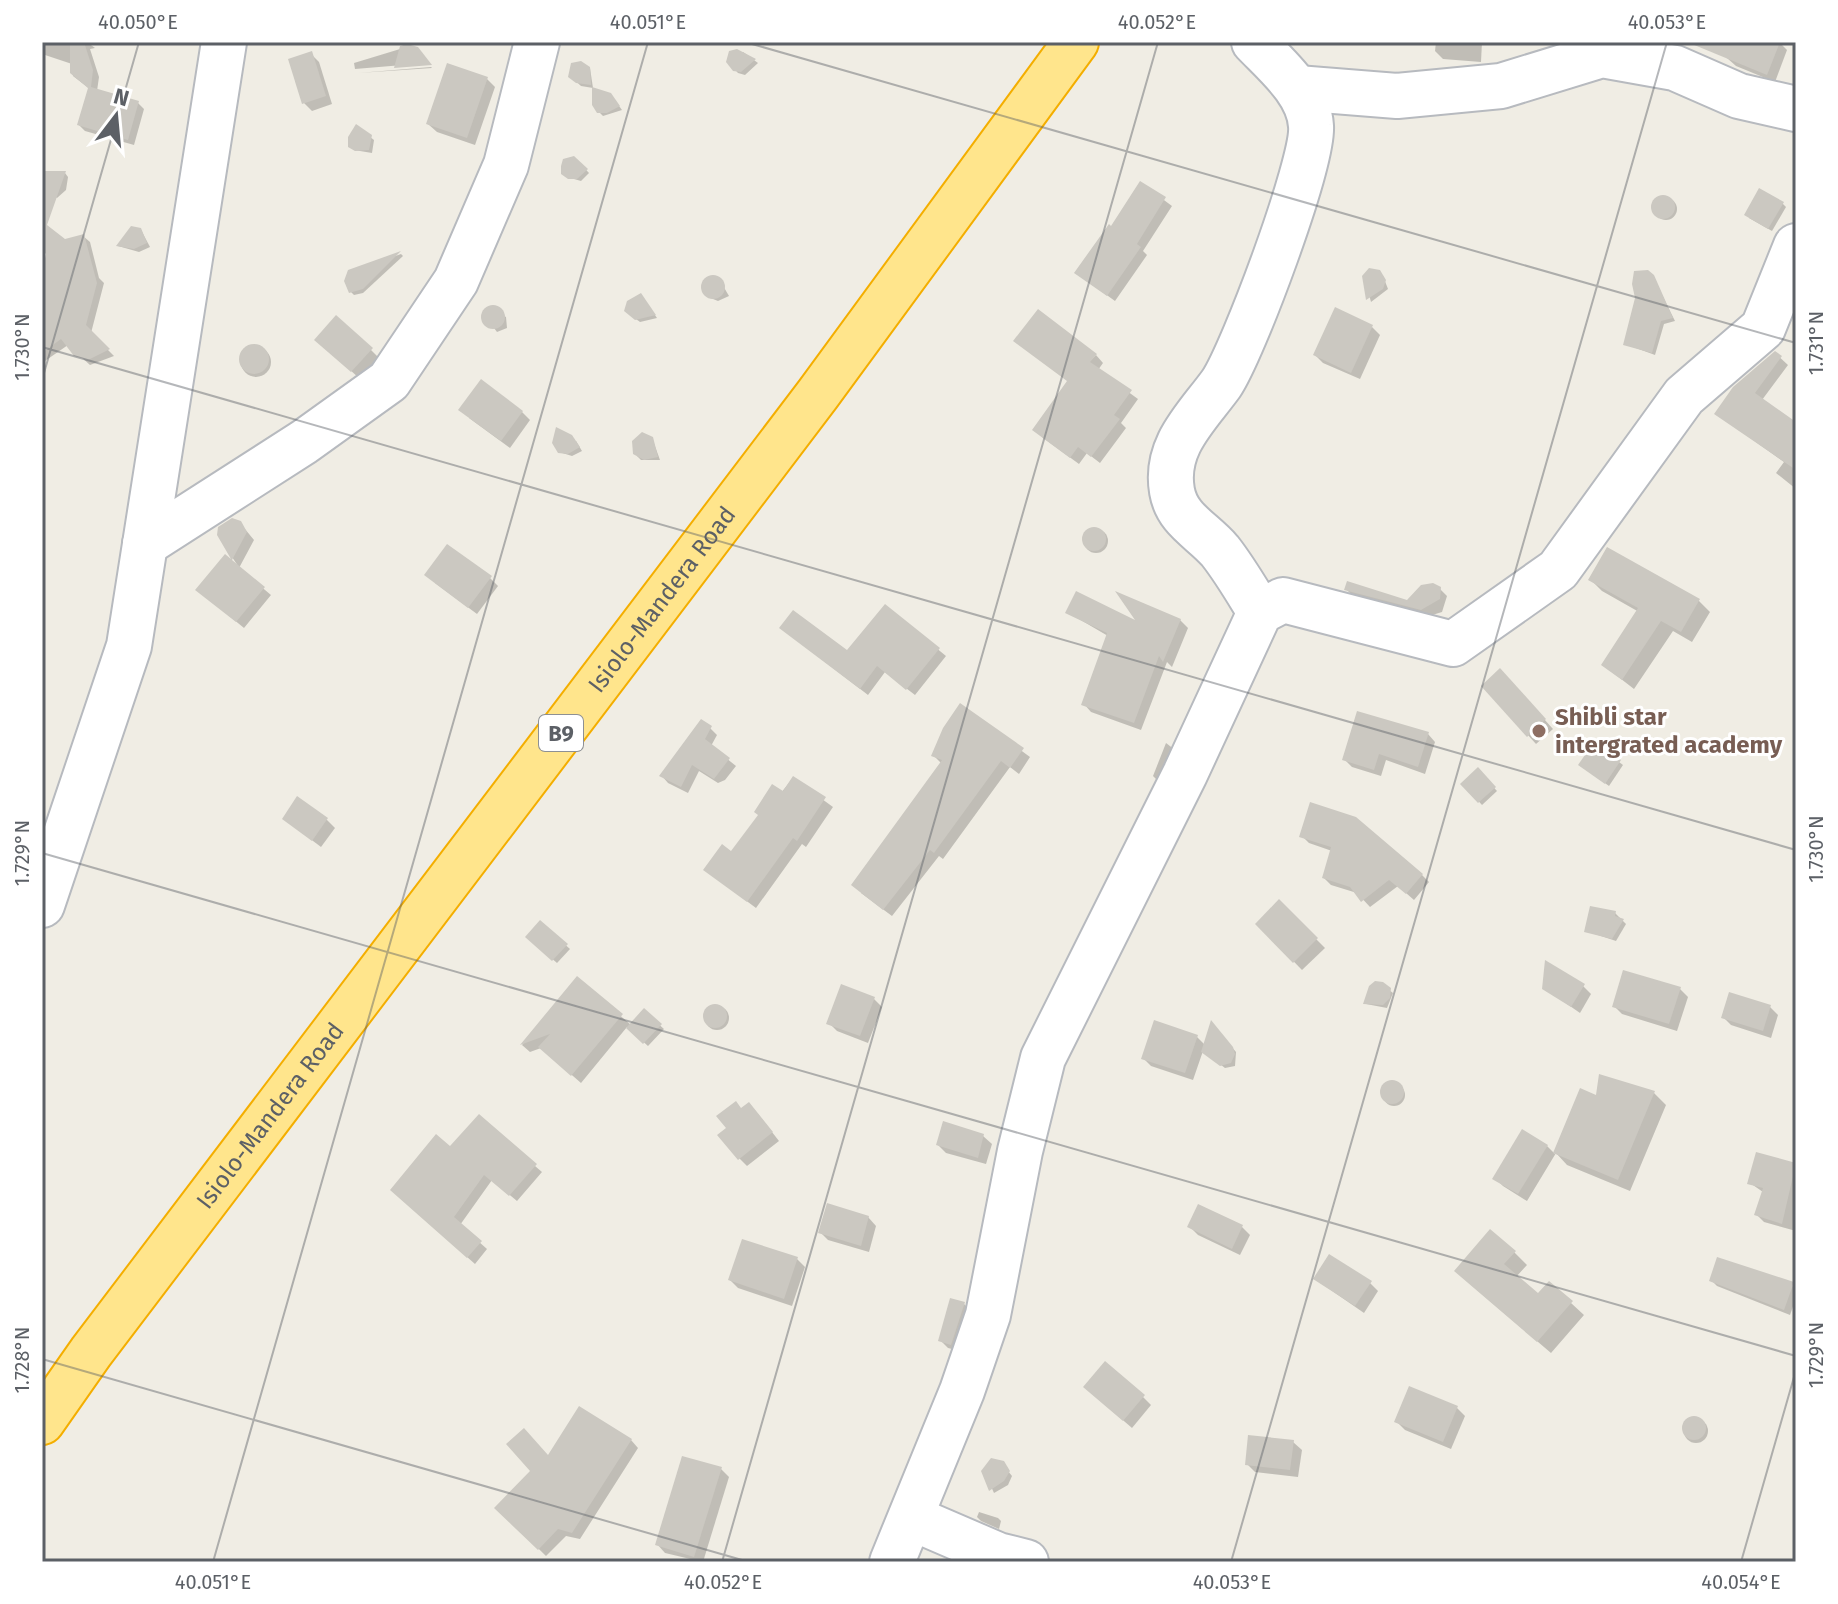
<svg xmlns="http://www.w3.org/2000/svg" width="1838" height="1604" font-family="'Fira Sans',sans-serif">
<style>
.shadow{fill:#0003}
.building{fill:#cbc8c1}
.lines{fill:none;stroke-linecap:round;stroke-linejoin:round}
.minor-casing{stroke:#b7babf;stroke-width:48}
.highway-casing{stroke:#f4ae00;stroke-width:48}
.minor{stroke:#fff;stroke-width:44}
.highway{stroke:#ffe58c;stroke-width:44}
.ticks{fill:none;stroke:#5c6066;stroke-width:2;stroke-opacity:0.45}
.education-dot{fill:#8d6e63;stroke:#fff;stroke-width:3}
.labels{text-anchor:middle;stroke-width:6;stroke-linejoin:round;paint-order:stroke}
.shield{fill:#fff;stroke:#8d9094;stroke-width:2}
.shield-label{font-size:22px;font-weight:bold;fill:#5c6066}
.street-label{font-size:24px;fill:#5c6066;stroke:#fff}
.education-label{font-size:24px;font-weight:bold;fill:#785e54;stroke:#fff;text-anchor:start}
.neatline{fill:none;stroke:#5c6066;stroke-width:3}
.ticks-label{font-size:20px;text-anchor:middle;fill:#5c6066}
</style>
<rect width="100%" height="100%" fill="#f0ede4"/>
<g class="shadow">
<polygon points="42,42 87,42 95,48 90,49 99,77 97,91 138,103 144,109 134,145 85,131 79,125 90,89 73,76 72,64 42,54"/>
<polygon points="1436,42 1482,42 1481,62 1443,59 1435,51"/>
<polygon points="1734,42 1779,42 1787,50 1775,82 1736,66 1727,58"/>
<polygon points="410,46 427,63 355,69 354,63"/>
<polygon points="743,52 758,63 745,75 738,73 728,62 731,53"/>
<polygon points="311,54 319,62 332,104 312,111 304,103"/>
<polygon points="431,67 432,68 358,73"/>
<polygon points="590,68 593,88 581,86 570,76"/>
<polygon points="487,79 495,87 475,145 437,132 428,124"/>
<polygon points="614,99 622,110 603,116 599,112"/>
<polygon points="370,137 374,140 372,153 354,150"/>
<polygon points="577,160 589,173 581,181 567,177"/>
<polygon points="65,173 68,177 66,190 57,198 42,188"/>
<polygon points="1141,183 1172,206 1143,251 1147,255 1115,301 1076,273 1112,229"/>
<circle cx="1666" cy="209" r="11"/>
<polygon points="1782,203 1786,207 1772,231 1749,218"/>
<polygon points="141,230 150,247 139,252 118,246"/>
<polygon points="42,236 65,241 83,236 90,242 99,278 104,283 91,333 114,356 90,365 68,345 42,363 42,279 48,254 42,247"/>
<polygon points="401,254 403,256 363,293 354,295 351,292 350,272"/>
<polygon points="1383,276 1388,289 1371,302 1364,277"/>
<polygon points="708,277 719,279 729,296 718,301 708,297 703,284"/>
<polygon points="1653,277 1675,321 1664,324 1655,355 1625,344"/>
<polygon points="644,299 657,318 640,322 636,319"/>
<polygon points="489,307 506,317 507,328 497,332 494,328 482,314"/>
<polygon points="1372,327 1380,335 1360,379 1323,363 1315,355"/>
<polygon points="325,347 371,350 379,358 360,379"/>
<circle cx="256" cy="362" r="15"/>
<polygon points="1775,353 1788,365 1762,400 1796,424 1796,489 1776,473 1784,462 1717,414"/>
<polygon points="1096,355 1103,363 1098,370 1138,399 1121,423 1126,428 1100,463 1087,453 1079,464 1042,437 1069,382"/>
<polygon points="522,412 530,420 510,448 469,418"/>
<polygon points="652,438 660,460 641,460 637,456"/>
<polygon points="576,441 582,451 572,456 559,452"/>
<polygon points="240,523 254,540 239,568 271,595 244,628 205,596 238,566 220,539"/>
<circle cx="1096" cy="541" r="12"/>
<polygon points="490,578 498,586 477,614 435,583"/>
<polygon points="1591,580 1699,601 1710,612 1692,642 1673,631 1634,689 1603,665 1639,612 1602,591"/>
<polygon points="1346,589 1407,602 1440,589 1447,596 1442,612 1429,616 1353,596"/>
<polygon points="885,606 946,656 915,695 885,672 868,695 781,628 847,653"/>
<polygon points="1067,612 1141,625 1180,620 1188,628 1172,667 1167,662 1141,730 1091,712 1084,704 1108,636"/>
<polygon points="1508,679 1553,729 1536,744 1483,686"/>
<polygon points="961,706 1030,757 1019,774 1010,767 943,859 939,856 892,916 861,893 942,764 934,756"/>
<polygon points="710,728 717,735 711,746 736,766 725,780 718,783 699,771 688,793 668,783 662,776"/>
<polygon points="1428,734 1435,742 1425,774 1386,760 1381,776 1352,767 1344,759"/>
<polygon points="1166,743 1179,753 1161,784 1153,776"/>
<polygon points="1595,744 1623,765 1609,786 1584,768"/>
<polygon points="1478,770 1497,791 1482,805 1463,784"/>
<polygon points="793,778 833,807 806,847 802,844 756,908 705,870 732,854"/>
<polygon points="284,819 327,820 335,828 321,847"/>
<polygon points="1302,836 1422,875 1429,882 1414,900 1398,886 1370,907 1357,893 1331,885 1324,878 1332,851 1309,843"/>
<polygon points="1279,902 1325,948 1302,970 1257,924"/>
<polygon points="1615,913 1626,924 1616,941 1586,931"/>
<polygon points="541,923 570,949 557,963 527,937"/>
<polygon points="578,979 631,1025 644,1011 664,1029 648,1046 627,1027 581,1083 541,1048 530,1052 522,1045"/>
<polygon points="1583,986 1591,994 1580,1013 1544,988"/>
<polygon points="1680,989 1688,997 1677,1031 1622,1014 1614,1006"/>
<polygon points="1389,990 1393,993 1387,1008 1366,1004"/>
<polygon points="874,999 882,1007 868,1043 837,1031 829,1023"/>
<circle cx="717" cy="1018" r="12"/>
<polygon points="1770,1007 1778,1015 1771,1038 1731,1025 1723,1017"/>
<polygon points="1212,1024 1236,1052 1235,1066 1225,1068 1203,1051 1193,1080 1151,1066 1143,1058 1197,1037 1205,1045"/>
<circle cx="1394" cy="1095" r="11"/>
<polygon points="1581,1090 1598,1098 1654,1093 1666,1105 1630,1191 1567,1165 1556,1153 1527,1201 1503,1186 1495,1178 1547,1146 1555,1154"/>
<polygon points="757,1113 779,1141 747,1166 739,1158"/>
<polygon points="983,1136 992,1144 986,1164 946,1153 938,1145"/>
<polygon points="450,1149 535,1166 542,1172 517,1201 492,1180 460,1225 487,1249 475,1264 399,1197"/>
<polygon points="1757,1154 1796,1165 1796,1231 1764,1222 1756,1214 1763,1192 1750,1183"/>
<polygon points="868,1217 876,1226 869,1252 828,1240 820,1232"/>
<polygon points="1190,1227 1242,1227 1250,1235 1240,1255 1198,1235"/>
<polygon points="1514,1252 1527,1265 1516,1277 1538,1296 1571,1303 1584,1315 1551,1353 1469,1283"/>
<polygon points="797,1259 805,1267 792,1306 738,1288 730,1280"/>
<polygon points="1315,1279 1370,1283 1378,1291 1364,1313"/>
<polygon points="1711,1280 1792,1284 1796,1298 1790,1315 1717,1286"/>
<polygon points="964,1304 972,1312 960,1351 948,1348 940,1340"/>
<polygon points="1094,1395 1143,1397 1151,1405 1132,1428"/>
<polygon points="1457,1408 1465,1416 1451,1449 1405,1430 1397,1422"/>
<circle cx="1696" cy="1431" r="12"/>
<polygon points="631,1440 638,1448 580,1539 566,1536 546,1556 497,1508 548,1458"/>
<polygon points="1293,1442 1302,1450 1298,1477 1255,1472 1247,1464"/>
<polygon points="1003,1465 1012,1476 1008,1485 994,1493 984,1471"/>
<polygon points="721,1469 729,1477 703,1562 665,1553 657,1544"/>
<polygon points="979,1512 998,1518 1001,1521 999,1529 981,1521 977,1517"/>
</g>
<g class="building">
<polygon points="70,42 84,42 93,70 91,87 139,101 128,140 77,125 88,88 70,73"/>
<polygon points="1687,42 1780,42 1767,75"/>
<polygon points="407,44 418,47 432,65 394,68 400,46"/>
<polygon points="737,49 756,59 741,72 733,71 726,62 729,51"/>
<polygon points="312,51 326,96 302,104 288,59"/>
<polygon points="581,61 590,67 591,85 576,83 568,77 571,63"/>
<polygon points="447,63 488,77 467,138 426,124"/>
<polygon points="592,87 611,93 620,106 607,113 597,113 592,105"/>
<polygon points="356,124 372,135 369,150 355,151 348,147 348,137"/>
<polygon points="574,156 588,169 577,179 568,179 561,174 561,166 563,159"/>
<polygon points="42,171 66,171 47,225 65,239 84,234 97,283 86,325 110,349 88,360 74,356 61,339 42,353 42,271 46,254 42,250"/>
<polygon points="1140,181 1166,197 1137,244 1141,247 1107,296 1074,273 1109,224 1111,226"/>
<polygon points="1759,188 1784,202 1768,229 1744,215"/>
<circle cx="1663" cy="207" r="12"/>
<polygon points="131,226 141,228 147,243 134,249 116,246"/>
<polygon points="401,251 363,289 349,293 344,281 348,270"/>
<polygon points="1369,268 1380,270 1386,280 1383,289 1366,300 1362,276"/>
<polygon points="1648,270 1654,275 1673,318 1661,321 1652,353 1623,345 1635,298 1632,284 1634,271"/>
<circle cx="713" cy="287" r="12"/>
<polygon points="641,293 656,315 635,320 624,311 627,301"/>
<circle cx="493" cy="317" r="12"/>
<polygon points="1335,307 1373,325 1351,373 1313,355"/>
<polygon points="1038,309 1097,354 1090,362 1132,390 1114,415 1120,419 1091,457 1078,447 1070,458 1032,430 1067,381 1013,341"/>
<polygon points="336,315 373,348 351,372 314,340"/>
<circle cx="254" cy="359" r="15"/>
<polygon points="1775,351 1782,356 1755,393 1796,422 1796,470 1714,414 1733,387"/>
<polygon points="481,379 523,411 501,441 458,410"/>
<polygon points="556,427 572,435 580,447 568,454 558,453 552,443"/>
<polygon points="642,432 653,437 658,457 644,460 633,454 632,441"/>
<polygon points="232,518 241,521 247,532 232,560 265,587 236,622 195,590 225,554 231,559 217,535 218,527"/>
<circle cx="1094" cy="539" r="12"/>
<polygon points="447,544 492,576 468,608 424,575"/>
<polygon points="1607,547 1700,599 1681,632 1661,621 1622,680 1601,665 1638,608 1588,580"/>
<polygon points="1347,581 1407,600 1421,585 1433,583 1441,587 1440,599 1421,610 1344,590"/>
<polygon points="1076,591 1135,620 1115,591 1181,619 1163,662 1159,656 1134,723 1081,705 1107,633 1065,613"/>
<polygon points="885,604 940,648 906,690 877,666 860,689 779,628 793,610 847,650"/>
<polygon points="1500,668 1546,719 1527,737 1481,686"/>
<polygon points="960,703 1024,748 1010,768 1001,761 934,853 930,850 883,910 851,885 942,760 931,756 943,728"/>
<polygon points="1357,711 1429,732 1418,767 1379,754 1374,770 1342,760"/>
<polygon points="701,719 712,726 705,739 730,758 714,779 692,765 681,787 659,776"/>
<polygon points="1594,742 1621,760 1605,784 1578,765"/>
<polygon points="1478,767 1496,787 1478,803 1460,784"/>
<polygon points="793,776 826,797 797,841 793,838 747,902 703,870 722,844 731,851 758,815 754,812 772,784 783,791"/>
<polygon points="297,796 328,818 312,841 282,819"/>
<polygon points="1310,802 1356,817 1423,874 1406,894 1389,880 1361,902 1350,887 1322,878 1331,847 1299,837"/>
<polygon points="1279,899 1318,938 1293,963 1255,924"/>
<polygon points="1590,906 1616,911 1615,916 1624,919 1612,939 1584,932"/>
<polygon points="540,920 568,944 552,961 525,937"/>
<polygon points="1545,960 1585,984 1571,1007 1542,989"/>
<polygon points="1623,970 1681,987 1669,1024 1612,1007"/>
<polygon points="577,976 623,1014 571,1076 538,1047 550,1034 520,1045"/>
<polygon points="1375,981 1383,982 1391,988 1390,998 1383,1005 1363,1004 1369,986"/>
<polygon points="841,984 875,997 860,1036 826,1024"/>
<polygon points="1729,992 1771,1005 1763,1031 1721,1018"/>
<circle cx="715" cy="1016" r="12"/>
<polygon points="644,1008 662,1024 643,1044 626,1028"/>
<polygon points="1154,1020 1198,1035 1185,1073 1141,1059"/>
<polygon points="1211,1020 1233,1047 1235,1054 1231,1063 1220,1066 1201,1052"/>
<polygon points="1599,1074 1655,1091 1618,1180 1553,1153 1580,1088 1596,1095"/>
<circle cx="1392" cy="1092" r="12"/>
<polygon points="736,1101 741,1108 749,1102 773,1132 738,1160 717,1135 726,1128 716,1116"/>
<polygon points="479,1114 537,1164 509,1196 484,1175 454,1217 482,1241 467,1258 390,1190 436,1134 450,1146"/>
<polygon points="943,1121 984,1134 978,1158 936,1145"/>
<polygon points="1522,1129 1548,1145 1518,1194 1492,1179"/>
<polygon points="1756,1152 1796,1163 1782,1224 1754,1215 1763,1188 1747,1184"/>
<polygon points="827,1203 869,1216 861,1246 818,1233"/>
<polygon points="1198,1204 1243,1225 1232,1249 1187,1227"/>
<polygon points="1490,1229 1516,1251 1504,1264 1538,1293 1549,1281 1573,1301 1537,1342 1454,1271"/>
<polygon points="742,1239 798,1257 784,1299 728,1280"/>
<polygon points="1329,1254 1372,1281 1355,1306 1313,1279"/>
<polygon points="1717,1257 1794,1282 1784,1310 1709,1281"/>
<polygon points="950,1298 965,1302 951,1345 938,1341"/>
<polygon points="1105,1361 1145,1395 1123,1421 1083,1387"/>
<polygon points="1409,1386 1458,1406 1443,1442 1394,1422"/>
<polygon points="579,1406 632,1439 572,1533 558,1529 538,1550 494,1508 530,1471 506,1444 524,1428 548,1455"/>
<circle cx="1694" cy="1428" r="12"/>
<polygon points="1248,1435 1294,1440 1290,1470 1245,1465"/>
<polygon points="682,1456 722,1467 694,1557 655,1545"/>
<polygon points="991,1458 1004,1461 1010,1471 1004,1481 989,1491 981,1471"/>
</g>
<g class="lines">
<defs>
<g id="minor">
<path d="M1254 42C1276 65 1309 92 1311 126 1314 162 1243 352 1221 384 1197 417 1164 446 1172 491 1177 520 1202 530 1220 551 1235 570 1247 591 1260 612"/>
<polyline points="1297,88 1397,96 1501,86 1602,55 1675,68 1739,96 1796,109"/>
<polyline points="145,544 304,442 389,381 456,281 506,165 537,42"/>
<polyline points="42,905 129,646 224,42"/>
<polyline points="912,1518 998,1555 1026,1562"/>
<polyline points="892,1562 962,1391 988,1315 1020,1151 1043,1058 1185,774 1260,612 1283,600 1453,644 1558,570 1684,396 1763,328 1796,246"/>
</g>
<g id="highway">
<path id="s1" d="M42 1422 91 1352 818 394 1076 42"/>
</g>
</defs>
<use href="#minor" class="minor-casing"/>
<use href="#highway" class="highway-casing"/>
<use href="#minor" class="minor"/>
<use href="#highway" class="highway"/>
</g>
<path class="ticks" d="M745 42 1796 343M42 347 1796 850M42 380 139 42M42 853 1796 1356M42 1359 749 1562M213 1562 648 42M722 1562 1158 42M1231 1562 1667 42M1741 1562 1796 1370"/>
<circle class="education-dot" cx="1539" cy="731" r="8"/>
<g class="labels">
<rect class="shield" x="539" y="715" width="44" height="36" rx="6"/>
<g class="shield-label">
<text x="561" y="741">B9</text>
</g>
<g class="street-label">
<text dy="8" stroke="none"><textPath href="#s1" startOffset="1030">Isiolo-Mandera Road</textPath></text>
<text dy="8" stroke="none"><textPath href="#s1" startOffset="382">Isiolo-Mandera Road</textPath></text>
</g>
<g class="education-label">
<text x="1555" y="725">Shibli star<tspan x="1555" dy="28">intergrated academy</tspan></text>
</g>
</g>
<rect width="1838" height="1604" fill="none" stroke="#ffffff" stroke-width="88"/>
<g transform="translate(116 116) rotate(16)" stroke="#ffffff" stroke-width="6" paint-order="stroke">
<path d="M0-6L14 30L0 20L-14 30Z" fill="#5c6066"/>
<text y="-12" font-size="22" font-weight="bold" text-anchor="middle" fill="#5c6066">N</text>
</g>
<rect x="44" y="44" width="1750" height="1516" class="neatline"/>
<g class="ticks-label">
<text x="138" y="29">40.050°E</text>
<text x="648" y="29">40.051°E</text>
<text x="1157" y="29">40.052°E</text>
<text x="1667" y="29">40.053°E</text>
<text transform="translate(1816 343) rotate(-90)" y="7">1.731°N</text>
<text transform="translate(22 347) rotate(-90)" y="7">1.730°N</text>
<text transform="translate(1816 849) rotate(-90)" y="7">1.730°N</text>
<text transform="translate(22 853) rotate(-90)" y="7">1.729°N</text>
<text transform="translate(1816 1355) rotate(-90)" y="7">1.729°N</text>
<text transform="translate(22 1360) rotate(-90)" y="7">1.728°N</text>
<text x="213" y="1589">40.051°E</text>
<text x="723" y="1589">40.052°E</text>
<text x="1232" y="1589">40.053°E</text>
<text x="1741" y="1589">40.054°E</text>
</g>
</svg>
